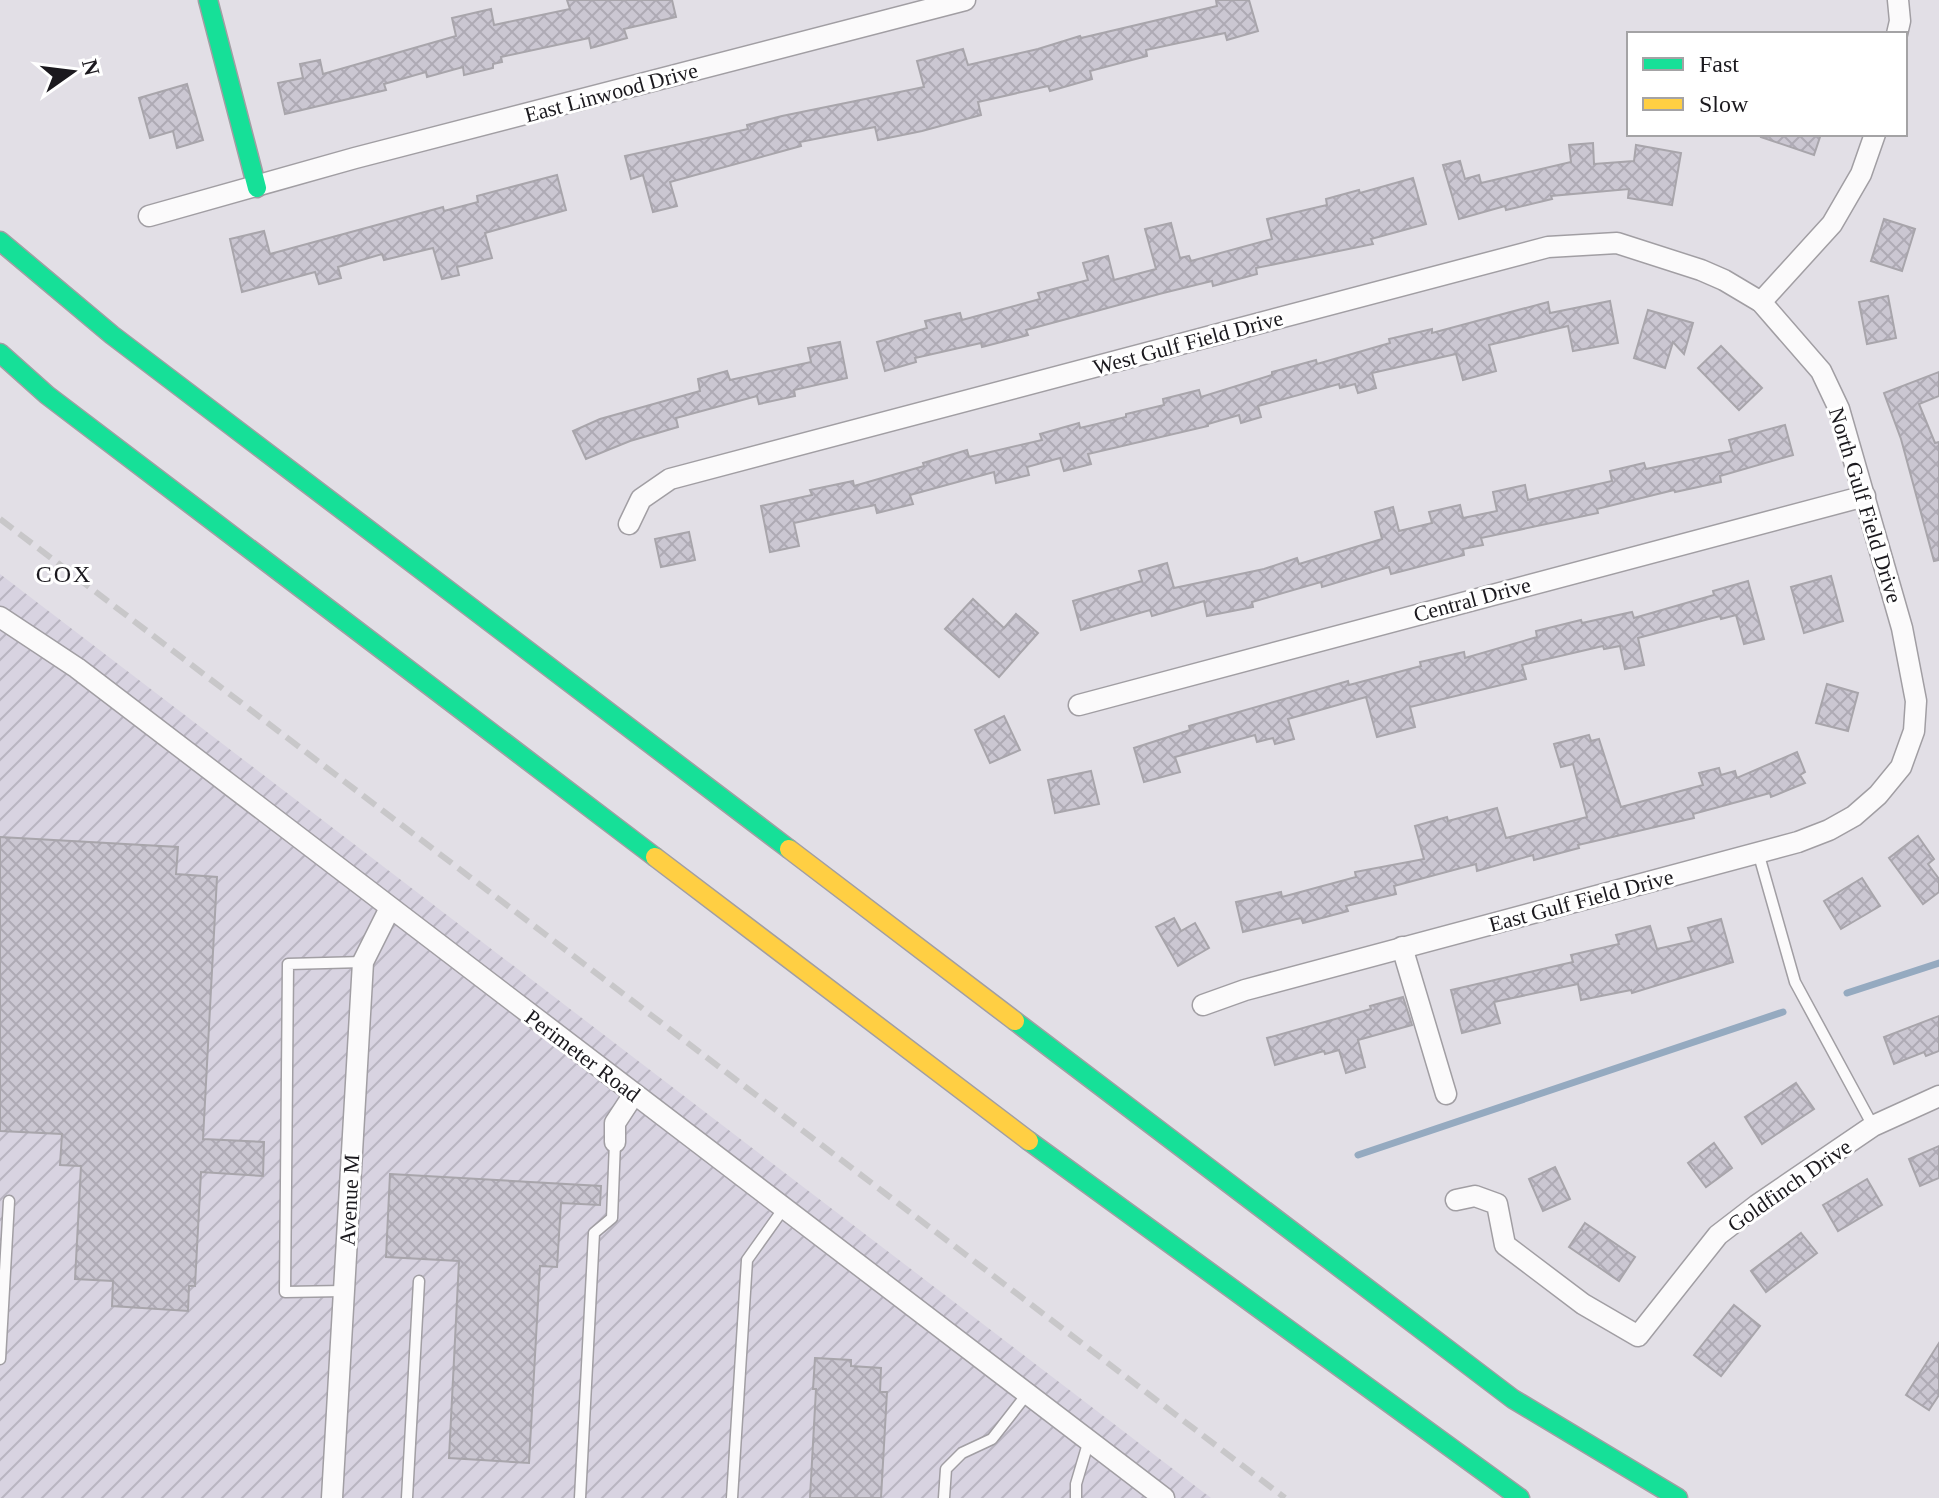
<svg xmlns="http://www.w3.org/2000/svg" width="1939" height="1498" font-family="'Times New Roman',serif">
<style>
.industrial{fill:url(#industrial-furrows)}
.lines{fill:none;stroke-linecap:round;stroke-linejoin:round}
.stream{stroke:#95aac0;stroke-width:7}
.building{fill:url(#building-cross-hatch);stroke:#a8a5ab;stroke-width:2}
.lane-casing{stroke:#a19ea3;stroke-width:13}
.street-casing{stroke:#a19ea3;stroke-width:23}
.fast-casing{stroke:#a19ea3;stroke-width:21}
.slow-casing{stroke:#a19ea3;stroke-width:21}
.lane{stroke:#fbfafb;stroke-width:10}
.street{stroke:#fbfafb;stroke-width:20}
.fast{stroke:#16e098;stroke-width:18}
.slow{stroke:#ffcf43;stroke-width:18}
.rail{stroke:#c8c7c9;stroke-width:6;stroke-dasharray:16 8;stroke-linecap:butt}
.labels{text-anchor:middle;stroke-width:6;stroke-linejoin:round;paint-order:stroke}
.street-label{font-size:22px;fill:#1b191e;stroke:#fff}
.neighbourhood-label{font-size:24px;letter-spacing:2px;fill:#1b191e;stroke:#fff}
</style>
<defs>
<pattern id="industrial-furrows" width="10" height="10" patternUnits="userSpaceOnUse" patternTransform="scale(2)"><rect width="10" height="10" fill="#d8d3e1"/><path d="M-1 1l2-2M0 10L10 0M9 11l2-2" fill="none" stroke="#b9b5c1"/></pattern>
<pattern id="building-cross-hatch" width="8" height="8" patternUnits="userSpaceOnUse" patternTransform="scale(2)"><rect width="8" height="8" fill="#cbc7d2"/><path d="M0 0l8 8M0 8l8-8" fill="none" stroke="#aeaab4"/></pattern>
</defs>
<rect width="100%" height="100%" fill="#e2dfe6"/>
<polygon class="industrial" points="0,574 1211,1498 0,1498"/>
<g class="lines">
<g class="stream">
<polyline points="1847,993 1939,963"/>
<polyline points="1358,1155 1783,1012"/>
</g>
</g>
<g class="building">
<polygon points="567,0 672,0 676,17 624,29 627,38 591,48 589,38 501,57 502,62 493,64 493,68 464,75 463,67 427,77 426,72 384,84 386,90 285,114 278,83 303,78 300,64 320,60 323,74 456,36 452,18 491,9 494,25 570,9"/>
<polygon points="1216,0 1249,0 1258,31 1227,40 1225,33 1146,50 1147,56 1090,71 1092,79 1050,91 1048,86 978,102 981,115 922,131 878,140 875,127 800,142 801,146 670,182 677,206 653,212 643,175 631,179 625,156 748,129 747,125 782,116 924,87 917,61 963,49 968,65 1038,49 1080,36 1081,38 1217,6"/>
<polygon points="187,84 203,140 177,148 173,131 150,138 139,98"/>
<polygon points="1762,134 1821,134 1814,155 1761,137"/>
<polygon points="1593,143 1594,164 1634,161 1636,145 1681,153 1672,205 1628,198 1629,189 1551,196 1552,199 1506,210 1505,206 1459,219 1443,165 1460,161 1465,179 1479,175 1481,183 1571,162 1569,145"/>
<polygon points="557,175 566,210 485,233 492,258 457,267 459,275 442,279 433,248 384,260 382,254 338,267 341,278 319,284 315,272 242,292 230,239 264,231 270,254 443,207 444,211 478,202 477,196"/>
<polygon points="1413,178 1426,224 1371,239 1373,244 1256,268 1257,274 1213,286 1212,281 1163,293 1026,330 1028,335 982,347 981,343 915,358 916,362 885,371 877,342 927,328 925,321 960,313 962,320 1040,299 1038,293 1088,280 1083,263 1108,256 1114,280 1156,269 1145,229 1171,223 1180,258 1189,256 1191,261 1272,239 1267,219 1327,205 1326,199 1359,190 1360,193"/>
<polygon points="1884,219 1915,229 1902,271 1871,261"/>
<polygon points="1888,296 1896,338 1867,344 1859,302"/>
<polygon points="1610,301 1618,343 1573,351 1568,326 1489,345 1496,371 1463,380 1456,354 1372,373 1376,388 1358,393 1355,384 1340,388 1339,384 1258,406 1261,417 1241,423 1239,415 1208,424 1208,426 1088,454 1091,464 1064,471 1060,458 1027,467 1029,475 996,483 994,472 910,495 913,504 877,513 875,505 794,523 799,546 770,552 761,506 812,495 810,490 853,481 854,486 924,466 923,463 967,450 969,457 1042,440 1040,434 1079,423 1080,428 1126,417 1126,414 1164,405 1163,399 1199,390 1201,397 1272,375 1272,372 1316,360 1317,364 1390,343 1389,339 1432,329 1432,333 1548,302 1550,313"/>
<polygon points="1648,310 1693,323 1684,354 1673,342 1665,368 1634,358"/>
<polygon points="840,342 847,378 794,390 795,396 759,404 757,396 676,418 678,427 630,441 586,459 573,431 600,419 700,391 698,379 727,371 730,380 811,362 808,348"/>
<polygon points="1721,346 1762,388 1739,410 1698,368"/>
<polygon points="1939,372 1939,396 1919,404 1935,443 1939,442 1939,560 1934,561 1901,439 1884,393"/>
<polygon points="1785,425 1793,455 1720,476 1721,482 1675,492 1674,490 1597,509 1598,513 1481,538 1483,545 1463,549 1464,555 1391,574 1389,567 1322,587 1321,582 1252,602 1253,607 1207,616 1204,601 1152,616 1150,610 1081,630 1073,601 1142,581 1139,571 1167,563 1174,588 1264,569 1297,558 1299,564 1382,539 1375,512 1393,507 1399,531 1432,523 1429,512 1460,505 1463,518 1497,511 1493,492 1525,485 1528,500 1612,481 1610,471 1644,463 1646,469 1732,451 1729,440"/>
<polygon points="689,532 695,560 661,567 655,539"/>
<polygon points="1831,576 1843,621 1804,633 1791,587"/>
<polygon points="1748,581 1764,639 1744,644 1736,615 1721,619 1720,616 1638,638 1644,665 1625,669 1620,646 1604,649 1603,646 1522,665 1526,679 1410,707 1415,727 1377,737 1366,697 1288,719 1294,739 1275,744 1273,738 1257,742 1255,735 1175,757 1180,772 1144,782 1134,748 1190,730 1189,726 1348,681 1349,685 1421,666 1420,662 1464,652 1465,658 1537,637 1536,631 1581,620 1582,623 1632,612 1634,618 1714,595 1713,591"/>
<polygon points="973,599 1004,628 1016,614 1038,633 999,677 945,629"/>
<polygon points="1827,684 1858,693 1848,731 1816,723"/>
<polygon points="1004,716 1020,750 990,763 975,730"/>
<polygon points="1589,735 1591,741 1599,739 1621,807 1703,785 1699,773 1719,768 1721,775 1735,771 1737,778 1797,752 1805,772 1800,775 1805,783 1771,797 1770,793 1693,814 1694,818 1578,845 1579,848 1534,860 1533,855 1477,871 1476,864 1394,886 1396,894 1346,906 1348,911 1303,923 1301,918 1243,932 1236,902 1281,892 1282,897 1356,877 1355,872 1424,859 1415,826 1447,817 1448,821 1497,808 1506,838 1587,817 1573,764 1561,767 1554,744"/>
<polygon points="1091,771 1099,804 1055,813 1048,780"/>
<polygon points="1918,836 1934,859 1928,864 1939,879 1939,892 1923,904 1889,858"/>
<polygon points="0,837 178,847 176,874 217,877 203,1139 264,1142 263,1176 201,1172 195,1286 189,1286 188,1311 112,1306 113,1281 75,1279 81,1166 60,1165 62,1134 0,1131"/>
<polygon points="1862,878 1880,906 1841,929 1824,901"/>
<polygon points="1174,918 1181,931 1195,923 1209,948 1178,966 1156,927"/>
<polygon points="1721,919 1733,962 1632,993 1631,990 1581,1000 1578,984 1494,1002 1500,1023 1462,1033 1451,990 1573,962 1571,955 1619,944 1616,935 1650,926 1657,949 1692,941 1688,928"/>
<polygon points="1403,997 1412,1025 1358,1040 1365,1067 1346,1073 1339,1050 1325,1054 1324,1051 1275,1065 1267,1038 1371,1009 1370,1006"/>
<polygon points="1939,1016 1939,1051 1926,1056 1924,1052 1894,1064 1884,1037"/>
<polygon points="1796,1083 1814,1109 1762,1144 1745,1117"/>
<polygon points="1714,1143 1732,1168 1706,1187 1688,1163"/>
<polygon points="1939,1146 1939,1178 1920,1186 1909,1159"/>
<polygon points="1555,1167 1570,1199 1543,1211 1529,1179"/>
<polygon points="390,1174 601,1186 600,1205 561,1203 557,1267 540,1266 529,1463 449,1458 459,1261 386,1257"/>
<polygon points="1867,1179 1882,1205 1838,1231 1823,1205"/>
<polygon points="1585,1223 1635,1257 1619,1281 1569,1247"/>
<polygon points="1801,1233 1817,1253 1766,1292 1751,1271"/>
<polygon points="1734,1305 1760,1326 1721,1376 1694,1355"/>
<polygon points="1939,1343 1939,1395 1929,1410 1906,1395"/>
<polygon points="815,1358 851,1360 851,1366 881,1368 880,1392 887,1392 881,1498 810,1498 816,1389 813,1389"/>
</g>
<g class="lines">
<defs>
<g id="lane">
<polyline points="1758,852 1795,982 1873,1126"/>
<polyline points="344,1291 285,1292 288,964 363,962"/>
<polyline points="0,1359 9,1201"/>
<polyline points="407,1498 419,1281"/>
<polyline points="580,1498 594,1233 612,1218 615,1142"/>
<polyline points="732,1498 747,1260 784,1208"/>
<polyline points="944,1498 946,1469 962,1453 992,1439 1027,1394"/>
<polyline points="1076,1498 1076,1484 1089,1440"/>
</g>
<g id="street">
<polyline points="1897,34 1900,21 1898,0"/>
<polyline points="149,216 355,158 965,0"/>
<polyline points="1761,302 1832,224 1861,174 1875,134"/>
<polyline points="629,524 641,499 670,479 1548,247 1617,243 1701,270 1724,280 1761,302 1821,371 1839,409 1902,628 1916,701 1914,731 1901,767 1878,795 1854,816 1829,830 1798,842 1245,990 1203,1005"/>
<polyline points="0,617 77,668 1164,1498"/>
<polyline points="1079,705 1865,496"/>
<polyline points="1402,947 1446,1094"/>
<polyline points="615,1142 615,1123 634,1094"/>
<polyline points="1456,1200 1475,1196 1497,1204 1505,1245 1583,1304 1638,1336 1718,1235 1757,1205 1873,1126 1939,1096"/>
<polyline points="332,1498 363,962 390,908"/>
</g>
<g id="fast">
<polyline points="208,0 257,188"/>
<polyline points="0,241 112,335 789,849"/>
<polyline points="0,353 47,395 655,857"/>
<polyline points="1015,1021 1513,1399 1678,1498"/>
<polyline points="1029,1141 1520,1498"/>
</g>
<g id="slow">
<polyline points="789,849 1015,1021"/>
<polyline points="655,857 1029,1141"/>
</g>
</defs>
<use href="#lane" class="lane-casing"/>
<use href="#street" class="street-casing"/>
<use href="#fast" class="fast-casing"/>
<use href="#slow" class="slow-casing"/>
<use href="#lane" class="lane"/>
<use href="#street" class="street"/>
<use href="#fast" class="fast"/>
<use href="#slow" class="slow"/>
<polyline class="rail" points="0,519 1285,1498"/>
</g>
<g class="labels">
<g class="street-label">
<text transform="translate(611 92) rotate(-15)" y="8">East Linwood Drive</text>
<text transform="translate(1188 342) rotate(-15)" y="8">West Gulf Field Drive</text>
<text transform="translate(1866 505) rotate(73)" y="8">North Gulf Field Drive</text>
<text transform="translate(1472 599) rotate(-15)" y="8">Central Drive</text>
<text transform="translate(1581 900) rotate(-15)" y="8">East Gulf Field Drive</text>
<text transform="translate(583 1055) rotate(37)" y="8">Perimeter Road</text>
<text transform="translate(1789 1185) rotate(-35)" y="8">Goldfinch Drive</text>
<text transform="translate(349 1200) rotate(-87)" y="8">Avenue M</text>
</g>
<g class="neighbourhood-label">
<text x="64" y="582">COX</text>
</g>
</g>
<rect x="1627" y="32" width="280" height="104" fill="#ffffff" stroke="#a4a3a5" stroke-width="2"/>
<rect x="1643" y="58" width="40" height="12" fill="#16e098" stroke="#a4a3a5" stroke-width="2"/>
<text x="1699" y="72" font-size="24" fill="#1b191e">Fast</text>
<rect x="1643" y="98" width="40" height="12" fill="#ffcf43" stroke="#a4a3a5" stroke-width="2"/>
<text x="1699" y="112" font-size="24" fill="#1b191e">Slow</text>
<g transform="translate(72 72) rotate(76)" stroke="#ffffff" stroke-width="6" paint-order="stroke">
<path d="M0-6L14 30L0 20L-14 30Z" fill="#1b191e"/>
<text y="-12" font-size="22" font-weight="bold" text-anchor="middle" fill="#1b191e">N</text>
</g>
</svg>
